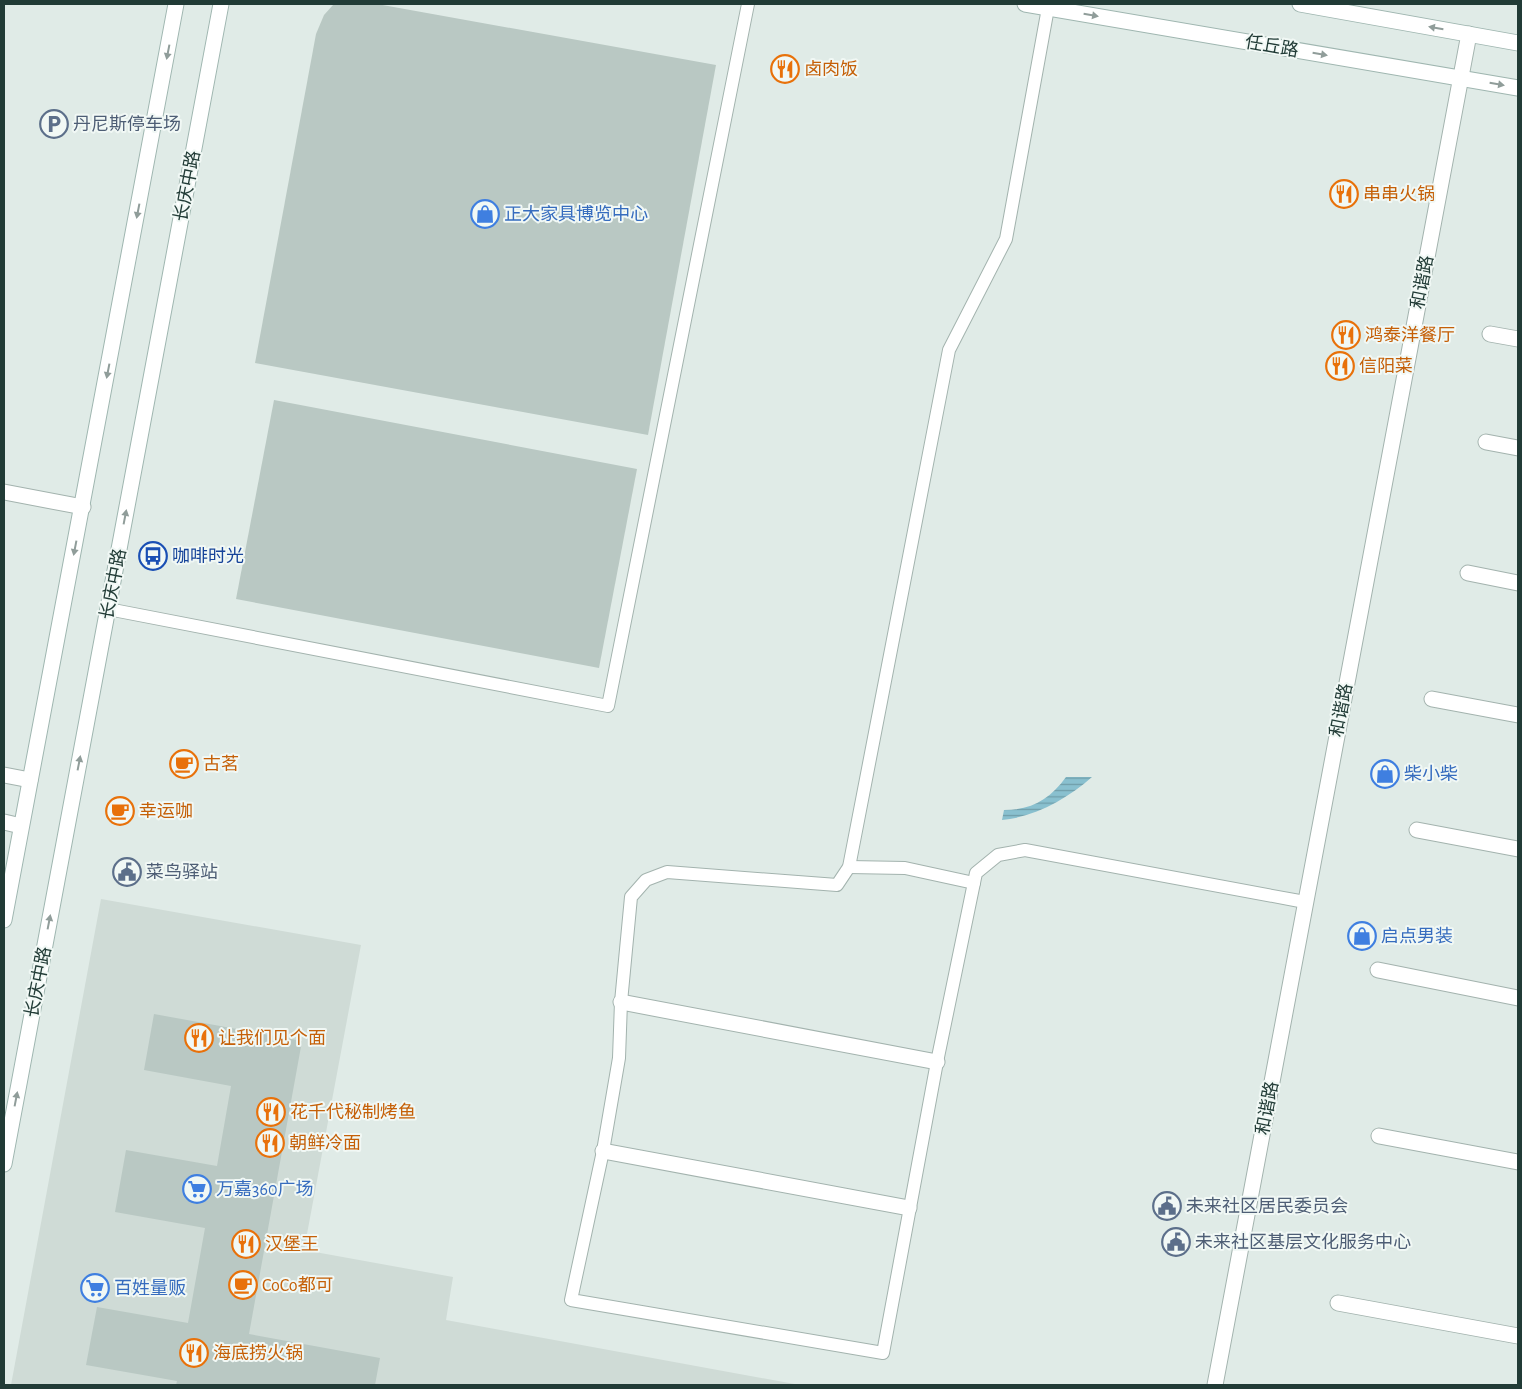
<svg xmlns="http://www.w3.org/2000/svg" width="1522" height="1389" font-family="'Alegreya Sans','Noto Sans SC',sans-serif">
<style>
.built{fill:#cfdbd6}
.water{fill:url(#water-rules)}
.building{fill:#b9c8c3}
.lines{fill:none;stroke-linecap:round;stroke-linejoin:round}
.lane-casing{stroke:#a3b3ae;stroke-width:14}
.street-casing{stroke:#a3b3ae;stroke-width:17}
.secondary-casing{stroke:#9fb6b0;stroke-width:17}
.lane{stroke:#fff;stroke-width:12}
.street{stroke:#fff;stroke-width:15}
.secondary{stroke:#fff;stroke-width:15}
.oneway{fill:#909d9a}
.labels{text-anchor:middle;stroke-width:4;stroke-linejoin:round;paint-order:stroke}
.street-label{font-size:18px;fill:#213b36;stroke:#f1f8f5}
.food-label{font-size:18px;fill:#c56008;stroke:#f1f8f5;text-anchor:start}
.service-label{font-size:18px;fill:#4e5e75;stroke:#f1f8f5;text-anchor:start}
.shop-label{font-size:18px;fill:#366cbe;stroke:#f1f8f5;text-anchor:start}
.transit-label{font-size:18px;fill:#164399;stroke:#f1f8f5;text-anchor:start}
</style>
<defs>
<pattern id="water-rules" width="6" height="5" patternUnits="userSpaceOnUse" patternTransform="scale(1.25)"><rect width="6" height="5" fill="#89c0cf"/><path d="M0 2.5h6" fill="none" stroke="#709da9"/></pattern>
</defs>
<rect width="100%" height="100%" fill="#e0ebe7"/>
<polygon class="built" points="101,899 361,945 304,1250 453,1277 446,1320 800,1385 11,1385"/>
<path class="water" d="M1066 777H1092C1067 799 1035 817 1002 820L1004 810C1032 810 1050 799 1066 777Z"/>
<g class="building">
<polygon points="337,4 377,4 716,65 648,435 255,363 316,34 324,15 333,5"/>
<polygon points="274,400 637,469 599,668 236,599"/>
<polygon points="154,1014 302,1041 249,1334 380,1358 375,1385 176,1385 177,1381 86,1365 97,1307 188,1323 205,1228 115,1212 126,1150 217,1166 231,1086 144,1070"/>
</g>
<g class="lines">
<defs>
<g id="lane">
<polyline points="1048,8 1006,239 949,350 849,867 837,885 667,872 646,880 631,897 621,1002 619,1058 603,1151 571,1300 883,1353 937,1062 976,873 998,855 1025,850 1305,902"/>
<polyline points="108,609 608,706 748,4"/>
<polyline points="849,867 905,868 974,883"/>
</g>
<g id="street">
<polyline points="1490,334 1518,339"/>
<polyline points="1486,442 1518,448"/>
<polyline points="4,492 83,507"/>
<polyline points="1468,573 1518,583"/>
<polyline points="1432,699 1518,715"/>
<polyline points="4,775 30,780"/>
<polyline points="4,822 21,826"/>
<polyline points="1417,830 1518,849"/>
<polyline points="1378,970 1518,998"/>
<polyline points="621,1002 937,1062"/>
<polyline points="1379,1136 1518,1162"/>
<polyline points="603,1151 909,1208"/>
<polyline points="1338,1303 1518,1336"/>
<polyline points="1215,1385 1469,34"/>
</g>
<g id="secondary">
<polyline points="1025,4 1518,88"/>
<polyline points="1300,4 1518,43"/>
<polyline points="4,920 176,4"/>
<polyline points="4,1164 221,4"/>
</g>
</defs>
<use href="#lane" class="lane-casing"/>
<use href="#street" class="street-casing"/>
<use href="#secondary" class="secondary-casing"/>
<use href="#lane" class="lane"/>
<use href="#street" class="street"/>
<use href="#secondary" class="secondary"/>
</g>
<defs><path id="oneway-solid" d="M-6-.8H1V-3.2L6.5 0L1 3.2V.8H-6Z" transform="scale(1.25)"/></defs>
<g class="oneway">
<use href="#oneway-solid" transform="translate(1091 15) rotate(10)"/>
<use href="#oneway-solid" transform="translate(1436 28) rotate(-170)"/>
<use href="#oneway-solid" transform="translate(168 52) rotate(101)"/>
<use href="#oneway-solid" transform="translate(1320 54) rotate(10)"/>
<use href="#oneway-solid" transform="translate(1497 84) rotate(10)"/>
<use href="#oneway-solid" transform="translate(138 211) rotate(101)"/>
<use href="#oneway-solid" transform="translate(108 371) rotate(101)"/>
<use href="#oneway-solid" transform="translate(125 517) rotate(-79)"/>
<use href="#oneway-solid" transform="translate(75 548) rotate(101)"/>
<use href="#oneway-solid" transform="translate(79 763) rotate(-79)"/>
<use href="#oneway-solid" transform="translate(49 922) rotate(-79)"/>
<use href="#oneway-solid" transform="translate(16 1099) rotate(-79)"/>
</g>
<defs>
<symbol id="restaurant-ring" viewBox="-11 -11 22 22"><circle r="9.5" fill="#f1f8f5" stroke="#e8710a" stroke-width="1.5"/><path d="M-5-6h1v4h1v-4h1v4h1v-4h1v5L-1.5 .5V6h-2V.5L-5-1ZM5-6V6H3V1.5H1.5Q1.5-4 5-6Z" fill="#e8710a"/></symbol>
<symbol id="parking-ring" viewBox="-11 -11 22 22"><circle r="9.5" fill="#f1f8f5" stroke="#5c6f8a" stroke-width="1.5"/><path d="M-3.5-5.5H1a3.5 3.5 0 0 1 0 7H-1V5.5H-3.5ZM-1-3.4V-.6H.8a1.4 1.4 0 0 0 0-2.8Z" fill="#5c6f8a"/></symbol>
<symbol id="shop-ring" viewBox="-11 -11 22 22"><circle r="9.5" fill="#f1f8f5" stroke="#3f7fe0" stroke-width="1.5"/><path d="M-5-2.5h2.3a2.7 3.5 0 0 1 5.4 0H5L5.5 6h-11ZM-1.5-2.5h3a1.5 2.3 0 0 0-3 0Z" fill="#3f7fe0"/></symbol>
<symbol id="bus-ring" viewBox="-11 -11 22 22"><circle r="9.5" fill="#f1f8f5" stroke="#1a4fb4" stroke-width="1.5"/><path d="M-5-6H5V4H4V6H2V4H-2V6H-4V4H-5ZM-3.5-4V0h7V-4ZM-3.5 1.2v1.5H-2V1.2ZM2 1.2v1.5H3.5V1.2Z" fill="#1a4fb4"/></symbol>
<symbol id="cafe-ring" viewBox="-11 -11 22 22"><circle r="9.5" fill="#f1f8f5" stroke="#e8710a" stroke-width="1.5"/><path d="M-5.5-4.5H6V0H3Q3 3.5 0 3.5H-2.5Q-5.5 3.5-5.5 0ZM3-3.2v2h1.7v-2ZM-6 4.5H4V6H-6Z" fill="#e8710a"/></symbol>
<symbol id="civic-ring" viewBox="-11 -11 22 22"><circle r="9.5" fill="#f1f8f5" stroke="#5c6f8a" stroke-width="1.5"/><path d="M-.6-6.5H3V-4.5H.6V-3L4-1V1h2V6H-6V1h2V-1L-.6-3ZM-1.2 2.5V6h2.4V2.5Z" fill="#5c6f8a"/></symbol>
<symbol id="supermarket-ring" viewBox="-11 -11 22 22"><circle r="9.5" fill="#f1f8f5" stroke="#3f7fe0" stroke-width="1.5"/><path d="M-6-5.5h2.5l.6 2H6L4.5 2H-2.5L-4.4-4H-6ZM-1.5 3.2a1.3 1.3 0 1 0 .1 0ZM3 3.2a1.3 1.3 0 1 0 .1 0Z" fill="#3f7fe0"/></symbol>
</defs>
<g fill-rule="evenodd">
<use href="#restaurant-ring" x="769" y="53" width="32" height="32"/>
<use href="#parking-ring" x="38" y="108" width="32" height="32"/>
<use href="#restaurant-ring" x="1328" y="178" width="32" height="32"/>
<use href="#shop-ring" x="469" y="198" width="32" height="32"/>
<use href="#restaurant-ring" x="1330" y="319" width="32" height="32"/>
<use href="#restaurant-ring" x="1324" y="350" width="32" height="32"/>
<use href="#bus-ring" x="137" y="540" width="32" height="32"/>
<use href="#cafe-ring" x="168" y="748" width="32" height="32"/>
<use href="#shop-ring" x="1369" y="758" width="32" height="32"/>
<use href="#cafe-ring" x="104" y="795" width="32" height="32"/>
<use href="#civic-ring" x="111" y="856" width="32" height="32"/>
<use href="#shop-ring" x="1346" y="920" width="32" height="32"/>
<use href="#restaurant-ring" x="183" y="1022" width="32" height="32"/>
<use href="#restaurant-ring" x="255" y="1096" width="32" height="32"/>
<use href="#restaurant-ring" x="254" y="1127" width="32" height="32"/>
<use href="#supermarket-ring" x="181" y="1173" width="32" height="32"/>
<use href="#civic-ring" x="1151" y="1190" width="32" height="32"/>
<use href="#civic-ring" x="1160" y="1226" width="32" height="32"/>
<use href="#restaurant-ring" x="230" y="1228" width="32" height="32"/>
<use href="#cafe-ring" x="227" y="1269" width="32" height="32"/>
<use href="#supermarket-ring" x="79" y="1272" width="32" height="32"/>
<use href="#restaurant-ring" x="178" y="1337" width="32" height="32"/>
</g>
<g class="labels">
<g class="street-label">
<text transform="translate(1272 46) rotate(10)" y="6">任丘路</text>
<text transform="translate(187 186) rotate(-79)" y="6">长庆中路</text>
<text transform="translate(1422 282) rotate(-79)" y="6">和谐路</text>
<text transform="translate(113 584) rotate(-79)" y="6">长庆中路</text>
<text transform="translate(1341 710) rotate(-79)" y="6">和谐路</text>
<text transform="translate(38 982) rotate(-79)" y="6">长庆中路</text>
<text transform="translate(1267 1108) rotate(-79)" y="6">和谐路</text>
</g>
<g class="food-label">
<text x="804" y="75">卤肉饭</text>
<text x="1363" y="200">串串火锅</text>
<text x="1365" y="341">鸿泰洋餐厅</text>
<text x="1359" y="372">信阳菜</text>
<text x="203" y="770">古茗</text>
<text x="139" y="817">幸运咖</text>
<text x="218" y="1044">让我们见个面</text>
<text x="290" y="1118">花千代秘制烤鱼</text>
<text x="289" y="1149">朝鲜冷面</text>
<text x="265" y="1250">汉堡王</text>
<text x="262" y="1291">CoCo都可</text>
<text x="213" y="1359">海底捞火锅</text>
</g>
<g class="service-label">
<text x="73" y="130">丹尼斯停车场</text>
<text x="146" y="878">菜鸟驿站</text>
<text x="1186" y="1212">未来社区居民委员会</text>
<text x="1195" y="1248">未来社区基层文化服务中心</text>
</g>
<g class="shop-label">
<text x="504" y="220">正大家具博览中心</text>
<text x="1404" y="780">柴小柴</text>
<text x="1381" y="942">启点男装</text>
<text x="216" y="1195">万嘉360广场</text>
<text x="114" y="1294">百姓量贩</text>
</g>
<g class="transit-label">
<text x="172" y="562">咖啡时光</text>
</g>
</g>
<rect width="1522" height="1389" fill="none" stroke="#213b36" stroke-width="10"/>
</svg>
